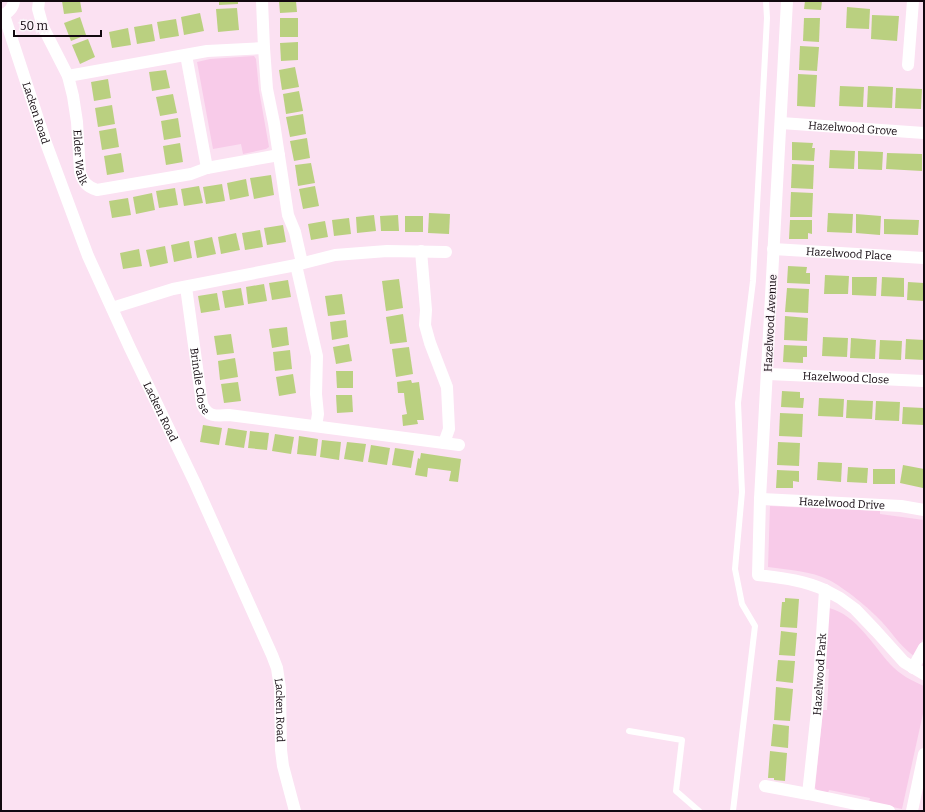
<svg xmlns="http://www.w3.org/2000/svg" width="925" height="812" font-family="Bitter,serif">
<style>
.green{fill:#f8cbe9}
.building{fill:#bad080}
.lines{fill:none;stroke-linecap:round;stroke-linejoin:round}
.lane{stroke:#fff;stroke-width:6}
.street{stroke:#fff;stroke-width:12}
.labels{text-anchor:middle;stroke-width:3;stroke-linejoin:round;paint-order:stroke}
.street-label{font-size:11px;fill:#12080f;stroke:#fbf5f9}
</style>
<rect width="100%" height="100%" fill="#fbe1f2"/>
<g class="green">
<polygon points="254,56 256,59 259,90 269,147 266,149 243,154 241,144 213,149 197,62 210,59"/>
<path d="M770 506 880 511V514L924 520V637L914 656C901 647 893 634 882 622 869 608 846 589 829 580 811 571 788 570 768 567Z"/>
<path d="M829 608C855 614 874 646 890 664 899 674 912 681 924 686V709L902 809 869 802 870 798 829 790 828 793 818 791 815 788 823 710H827L829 669H825Z"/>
</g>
<g class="building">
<polygon points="62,1 80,1 82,12 64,14"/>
<polygon points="219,1 238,1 238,4 219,5"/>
<polygon points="279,1 296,1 297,12 280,13"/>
<polygon points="805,1 822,1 821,10 804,9"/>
<polygon points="847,7 870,9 869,29 846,28"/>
<polygon points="237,8 239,30 218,32 216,9"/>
<polygon points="200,13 204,31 184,35 181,17"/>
<polygon points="872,15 899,16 897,41 871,39"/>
<polygon points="80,17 86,35 71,41 64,23"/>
<rect x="280" y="18" width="18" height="19"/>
<polygon points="804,18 820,18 819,42 803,41"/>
<polygon points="176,19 179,36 160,39 157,22"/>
<polygon points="152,24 155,41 137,44 134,27"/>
<polygon points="128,28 131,45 112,48 109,32"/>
<polygon points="88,39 95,57 80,64 72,45"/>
<polygon points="298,42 298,60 281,61 280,43"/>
<polygon points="800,46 819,47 817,71 799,70"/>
<polygon points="295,67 299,87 282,90 279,70"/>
<polygon points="166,70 170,88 152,91 149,72"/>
<polygon points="798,74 817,75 815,107 797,106"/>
<polygon points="108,79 111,98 94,101 91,82"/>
<polygon points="840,86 864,87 863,107 839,106"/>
<polygon points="868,86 893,87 892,108 867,107"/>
<polygon points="896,88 922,89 921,109 895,108"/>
<polygon points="299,91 303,111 286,114 283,94"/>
<polygon points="173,94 177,113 160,116 156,97"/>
<polygon points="112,105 115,124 98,127 95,108"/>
<polygon points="303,114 306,134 290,137 286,117"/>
<polygon points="178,118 181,137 164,140 161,121"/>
<polygon points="116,128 119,147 102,150 99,131"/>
<polygon points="307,138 310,158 294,161 290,141"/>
<polygon points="792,142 813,143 812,148 815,148 814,161 792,160"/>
<polygon points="180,143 183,162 166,165 163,146"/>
<polygon points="830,150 855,151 854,169 829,168"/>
<polygon points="858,151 883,152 882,170 858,169"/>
<polygon points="121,153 124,172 107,175 104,156"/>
<polygon points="887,153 922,154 922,171 886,169"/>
<polygon points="311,163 315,183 298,186 295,165"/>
<polygon points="792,164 814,165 813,189 791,188"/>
<polygon points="271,175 274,195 254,199 250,178"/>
<polygon points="246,179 249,196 230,200 227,183"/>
<polygon points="222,184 225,201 206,204 203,187"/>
<polygon points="199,186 203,203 184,206 181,189"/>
<polygon points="315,186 319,206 303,209 299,189"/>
<polygon points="175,188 178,205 159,208 156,191"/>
<polygon points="791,192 813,193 812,217 790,217"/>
<polygon points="152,193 155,210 136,214 133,197"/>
<polygon points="128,198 131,215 112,218 109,201"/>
<polygon points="429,213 450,214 449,234 428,233"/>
<polygon points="828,213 853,214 852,233 827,232"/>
<polygon points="856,214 881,216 880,235 856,233"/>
<polygon points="374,215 376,231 357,233 356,217"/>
<polygon points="398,215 399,231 381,231 380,216"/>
<rect x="405" y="216" width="18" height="16"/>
<polygon points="349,218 351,234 334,236 332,220"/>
<polygon points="884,219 919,220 918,235 884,234"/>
<polygon points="790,220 812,220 812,234 808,233 808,239 789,239"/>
<polygon points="325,221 328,237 311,240 308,224"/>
<polygon points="283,225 286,242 267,245 264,228"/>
<polygon points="260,230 263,247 245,250 242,233"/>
<polygon points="236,233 240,250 221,254 218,237"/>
<polygon points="212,237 216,254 197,258 194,241"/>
<polygon points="189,241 192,258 174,262 171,245"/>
<polygon points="165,246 168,263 150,267 146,250"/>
<polygon points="139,249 142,266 123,269 120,253"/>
<polygon points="788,266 807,267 806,273 810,273 810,284 787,283"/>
<polygon points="825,275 849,276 848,294 824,294"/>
<polygon points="852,277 877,277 876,296 852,295"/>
<polygon points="882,277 904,278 904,297 881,296"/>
<polygon points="399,279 403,308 386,311 382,281"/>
<polygon points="288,280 291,297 272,300 269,283"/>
<polygon points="908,282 924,283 924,301 907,300"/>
<polygon points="264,284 267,301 248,304 246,287"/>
<polygon points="241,288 244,305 225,308 222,291"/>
<polygon points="787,288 809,289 808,313 785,312"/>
<polygon points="217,293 220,310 201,313 198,296"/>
<polygon points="342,294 345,314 328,316 325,296"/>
<polygon points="403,314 407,342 390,344 386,317"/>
<polygon points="785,316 808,318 807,341 784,340"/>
<polygon points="346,320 348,337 332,340 330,322"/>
<polygon points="287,327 289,345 272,348 269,329"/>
<polygon points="231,334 234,353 217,355 214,336"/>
<polygon points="823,337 848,338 847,357 822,356"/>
<polygon points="851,338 876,340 875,359 850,358"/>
<polygon points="906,339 924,340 924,360 905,359"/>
<polygon points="880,340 902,341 901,360 879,359"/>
<polygon points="349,344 352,361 336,364 333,347"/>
<polygon points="784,345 807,346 807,357 803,357 803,363 783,362"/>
<polygon points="409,347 413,374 396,377 392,349"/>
<polygon points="290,350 292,369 275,371 273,352"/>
<polygon points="235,358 238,377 220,380 218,361"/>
<polygon points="336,371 353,371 353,388 337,388"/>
<polygon points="293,374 296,393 279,396 276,377"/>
<polygon points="411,380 412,383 419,382 424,420 417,420 418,424 403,426 402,415 407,414 405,403 404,393 398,393 397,382"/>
<polygon points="238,382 241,401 224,403 221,384"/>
<polygon points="782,391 800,392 800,398 804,398 803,408 781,407"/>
<polygon points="336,395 352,395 353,412 337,413"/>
<polygon points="819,398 844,399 843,417 818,416"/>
<polygon points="847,400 873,401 872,419 846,418"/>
<polygon points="876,401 900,402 899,421 875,420"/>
<polygon points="903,407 924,408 924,425 902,424"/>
<polygon points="780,413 803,414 802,437 779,436"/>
<polygon points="203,425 222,428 219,445 200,442"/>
<polygon points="228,428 247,431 244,448 225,445"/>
<polygon points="250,431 269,433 267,450 248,448"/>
<polygon points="275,434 294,437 291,454 272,451"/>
<polygon points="299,436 318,439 316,456 297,454"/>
<polygon points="322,440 341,442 339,460 320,457"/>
<polygon points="347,442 366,444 363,462 344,459"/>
<polygon points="778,442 800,443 799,466 777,465"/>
<polygon points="371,445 390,448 387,465 368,462"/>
<polygon points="395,448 414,451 411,468 392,465"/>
<polygon points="421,453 461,459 458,482 449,481 451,471 428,468 427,477 415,475 418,458 420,459"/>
<polygon points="818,462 842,463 841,482 817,480"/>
<polygon points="903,465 924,469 923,488 900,483"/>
<polygon points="848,467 868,468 867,483 847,482"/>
<rect x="873" y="469" width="22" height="15"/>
<polygon points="777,470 799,471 799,482 793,481 793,488 776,488"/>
<polygon points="785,598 799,599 797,628 780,627 782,602 785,602"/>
<polygon points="781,631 797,633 795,656 779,655"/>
<polygon points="778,660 795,661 793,683 776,681"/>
<polygon points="776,687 793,689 790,721 774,720"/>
<polygon points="773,724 789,726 788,748 771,746"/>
<polygon points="770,751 787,753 785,781 774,780 774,778 768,778"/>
</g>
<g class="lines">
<g class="lane">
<polyline points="629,731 682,740 676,791 699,811"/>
<polyline points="733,811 755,626 742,604 735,569 742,492 738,403 753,281 767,18 766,1"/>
</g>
<g class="street">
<path id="s1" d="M39 1 38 9 43 27 68 76 73 96 77 122 80 172C83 182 87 187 97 190L191 174 207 168 279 155"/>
<polyline points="262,1 264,48 267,89 274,123 288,215 295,232 302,263"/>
<path d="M787 1 760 499 758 575C782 578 803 580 825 590"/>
<path id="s2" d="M4 15 46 143 88 256 130 348 195 483 272 655 277 668 280 688 281 750 283 766 295 811"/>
<path d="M1 16C8 13 13 9 14 1"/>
<polyline points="186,55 207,168"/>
<polyline points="908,65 913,1"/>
<polyline points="68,76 207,51 264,48"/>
<path id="s3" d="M781 123 924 133"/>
<path id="s4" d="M773 249 924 258"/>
<polyline points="421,251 426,310 425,325 430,343 447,387 449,429 444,443"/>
<polyline points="296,265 317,356 316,394 318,414 316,426"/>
<path id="s5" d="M186 287 202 404C207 417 216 416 229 415L459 445"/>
<polyline points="112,308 173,289 296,265 335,255 387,251 446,252"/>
<path id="s6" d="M768 374 924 381"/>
<path id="s7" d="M760 499 901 506 924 510"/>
<polyline points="913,668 924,648"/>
<polyline points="765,786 808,794"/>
<path id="s8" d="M889 811 808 794 817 711 825 590 840 598 855 609 876 631 904 662 924 674"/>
<polyline points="912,811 924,754"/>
</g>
</g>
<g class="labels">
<g class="street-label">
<text dy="4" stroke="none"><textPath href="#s2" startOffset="103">Lacken Road</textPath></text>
<text dy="4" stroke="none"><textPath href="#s3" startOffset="72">Hazelwood Grove</textPath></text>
<text dy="4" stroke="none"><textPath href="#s1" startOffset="164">Elder Walk</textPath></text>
<text dy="4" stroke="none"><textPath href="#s4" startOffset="76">Hazelwood Place</textPath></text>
<text transform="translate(770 323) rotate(-87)" y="4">Hazelwood Avenue</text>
<text dy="4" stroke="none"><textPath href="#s6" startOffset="78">Hazelwood Close</textPath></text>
<text dy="4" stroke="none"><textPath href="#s5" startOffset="95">Brindle Close</textPath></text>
<text dy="4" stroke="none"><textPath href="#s2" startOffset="427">Lacken Road</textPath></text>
<text dy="4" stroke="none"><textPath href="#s7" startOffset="82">Hazelwood Drive</textPath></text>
<text dy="4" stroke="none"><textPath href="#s8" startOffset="203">Hazelwood Park</textPath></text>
<text dy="4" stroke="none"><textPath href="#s2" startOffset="751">Lacken Road</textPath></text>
</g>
</g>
<rect width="925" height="812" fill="none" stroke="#12080f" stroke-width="4"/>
<path d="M14 30v6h87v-6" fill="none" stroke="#12080f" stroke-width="2"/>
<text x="20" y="30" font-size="12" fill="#12080f" stroke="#fbf5f9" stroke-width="3" paint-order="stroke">50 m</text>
</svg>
